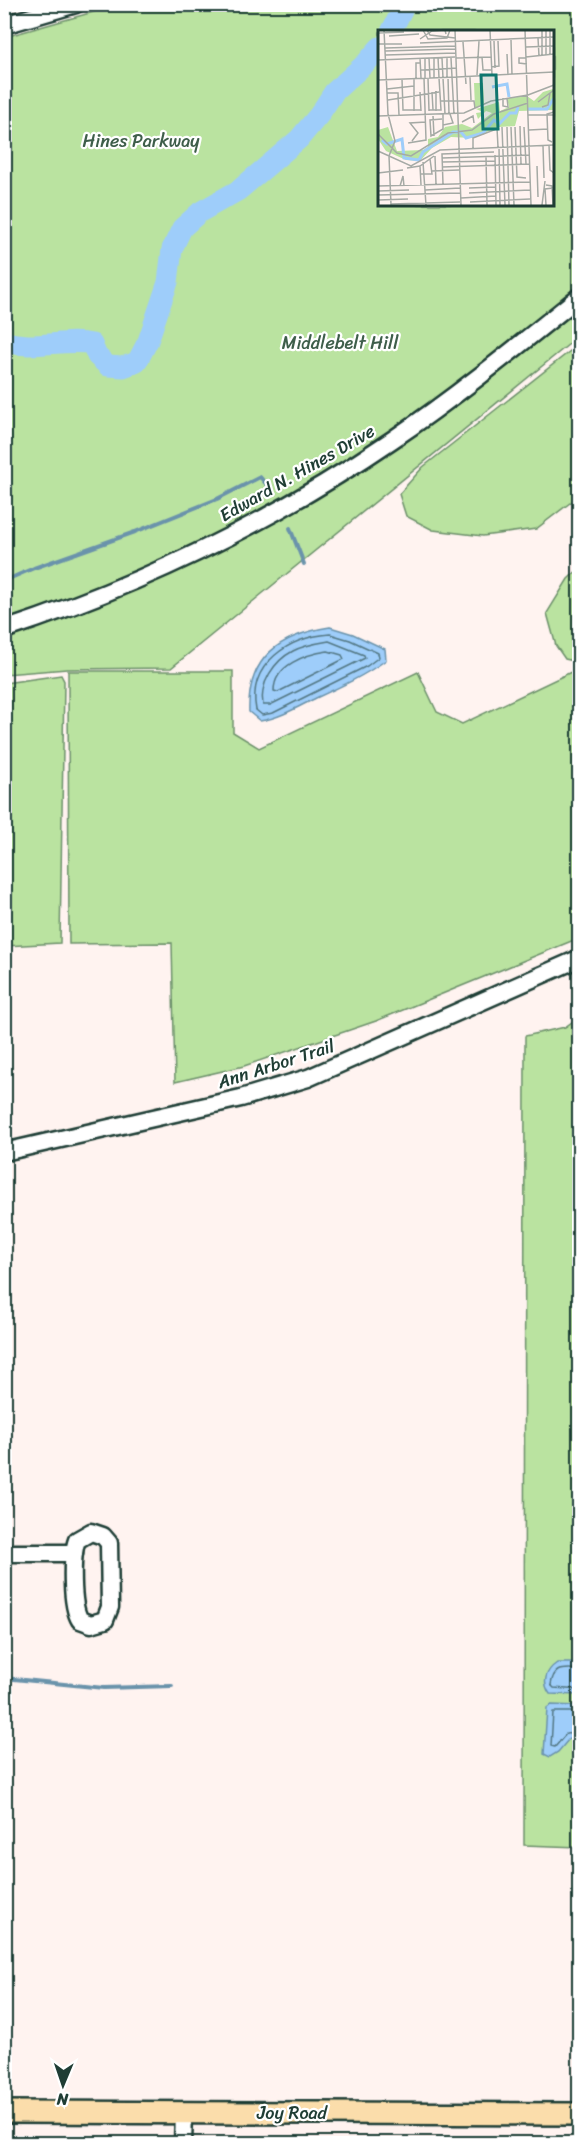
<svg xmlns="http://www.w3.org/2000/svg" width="584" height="2148" font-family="Sriracha,sans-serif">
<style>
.green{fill:#bae3a0;stroke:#6c906a;stroke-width:1.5;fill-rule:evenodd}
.water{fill:#9ecdfa;stroke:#6b93ab;stroke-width:1.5}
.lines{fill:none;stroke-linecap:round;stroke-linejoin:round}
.shore{stroke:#527783;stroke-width:1.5}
.stream{stroke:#6b93ab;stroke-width:4}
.river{stroke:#9ecdfa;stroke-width:21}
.minor-casing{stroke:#1f3d34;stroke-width:21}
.major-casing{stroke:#1f3d34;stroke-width:26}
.minor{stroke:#fff;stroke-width:16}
.major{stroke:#fbddab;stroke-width:21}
.labels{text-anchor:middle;stroke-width:4.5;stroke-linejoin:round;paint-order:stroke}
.park-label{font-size:18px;fill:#3e5e4a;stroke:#fff}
.street-label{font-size:18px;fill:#1f3d34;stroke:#fff}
.inset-river{fill:none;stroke:#9ecdfa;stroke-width:3}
.inset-road{fill:none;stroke:#a5aaa5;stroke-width:1.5}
.view{fill:#0f766e;fill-opacity:0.15;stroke:#0f766e;stroke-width:3}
.inset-edge{fill:none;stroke:#1f3d34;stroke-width:3}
</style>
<rect width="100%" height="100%" fill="#fff3f0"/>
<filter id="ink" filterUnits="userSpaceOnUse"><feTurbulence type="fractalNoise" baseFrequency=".0167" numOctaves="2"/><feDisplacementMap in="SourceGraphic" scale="12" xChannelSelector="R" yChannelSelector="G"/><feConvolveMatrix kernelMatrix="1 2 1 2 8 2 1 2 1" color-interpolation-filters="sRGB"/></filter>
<g filter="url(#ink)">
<g class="green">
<path d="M118 5H579V336L171 668 67 669 5 674V37ZM380 32H552V204H380Z"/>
<polygon points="579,344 579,496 536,529 483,536 433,530 406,516 399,494 423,467"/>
<polygon points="579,569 579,662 565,659 556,646 547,613 568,579"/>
<polygon points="68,671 233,671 233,732 259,748 418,672 437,712 462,724 571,672 580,689 579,938 376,1021 244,1066 175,1082 172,943 69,944"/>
<polygon points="61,675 64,681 60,943 5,946 5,683"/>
<polygon points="579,1017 579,1847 524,1845 525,1036 565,1027"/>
</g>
<g class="water">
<path d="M330 627 353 634 385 649 386 660C364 676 340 687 316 698 298 707 280 718 260 721L249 712C247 657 280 635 330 627Z"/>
<path d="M557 1663H579V1695L550 1694C542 1683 545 1671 557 1663Z"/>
<polygon points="551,1705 579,1706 580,1737 569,1739 558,1752 550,1757 544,1754 547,1708"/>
</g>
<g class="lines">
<g class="shore">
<path d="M330 634 350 640 378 653 379 657 367 666 273 713 262 715 256 710C247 663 290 637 330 634Z"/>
<path d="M329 641 364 655 365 658 270 705H263C259 684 274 661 293 651 304 645 317 643 329 641Z"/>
<path d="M328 651 342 655 344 659 278 692 274 691C274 665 306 654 328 651Z"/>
<path d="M580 1669C563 1670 554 1665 551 1685L554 1688 580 1690"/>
<polyline points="580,1712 553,1712 551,1746 555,1747 566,1734 580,1732"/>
</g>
<g class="stream">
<polyline points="290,528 304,564"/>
<polyline points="4,581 34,568 135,532 217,499 260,477 267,485"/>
<polyline points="4,1678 104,1688 172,1686"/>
</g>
<g class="river">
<polyline points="391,32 405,4"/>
<path d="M4 341C33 351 64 338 92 344L97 356 108 366 123 367 137 362 148 341 168 282 172 249 182 228 200 212 239 190 299 139 319 115 334 92 367 62 380 47"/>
</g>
<defs>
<g id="minor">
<polyline points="4,25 76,4"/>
<path d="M4 630C141 585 273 521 392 440 457 396 518 346 580 296"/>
<polyline points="4,1152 241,1098 308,1078 580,958"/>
<path d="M91 1532 103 1536 109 1543 110 1607 105 1620 91 1624 80 1620C71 1606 71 1556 77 1540Z"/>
<polyline points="4,1553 74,1553"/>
<polyline points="183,2144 184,2113"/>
</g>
<polyline id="major" points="4,2112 580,2114"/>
</defs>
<use href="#minor" class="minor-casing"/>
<use href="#major" class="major-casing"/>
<use href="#minor" class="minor"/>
<use href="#major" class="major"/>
</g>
</g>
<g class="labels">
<g class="park-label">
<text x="141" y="147">Hines Parkway</text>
<text x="340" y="349">Middlebelt Hill</text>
</g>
<g class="street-label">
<text transform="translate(297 473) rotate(-30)" y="6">Edward N. Hines Drive</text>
<text transform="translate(276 1064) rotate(-18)" y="6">Ann Arbor Trail</text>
<text x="292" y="2119">Joy Road</text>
</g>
</g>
<g transform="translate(378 30)">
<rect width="176" height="176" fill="#fff3f0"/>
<path d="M96 53H105L106 73 97 78ZM175 59V80L141 81 137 96 121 97 94 108 73 107 54 118 42 131 28 130 8 121 0 109V100L10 97 19 121 45 120 50 117V109L60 107 67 97 84 94 94 98 114 83 108 81 100 89 98 83 105 82 98 79 121 72 122 81 131 77 129 68 149 66 156 71 165 62Z" fill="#bae3a0"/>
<path class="inset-river" d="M114 57 129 54 131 67M150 79H169L176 68M4 110 9 114 24 109 26 128 41 130 45 122 75 102H83L88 108 105 103 116 90 121 94 132 83H138L140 77"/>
<path class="inset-road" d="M6 0 10 84 17 111 11 126 13 175M45 0 50 9 69 8 72 0M49 0 52 5 77 8M77 0 83 175M112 0 114 45M147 0 153 175M164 0V25M168 0V25M172 0V25M0 3 26 2M11 6 41 4M160 8 161 26M42 9 54 1 67 0 68 4M133 10 134 45M116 11 117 38M85 12 88 54M42 13 176 7M0 14H24M148 17 176 16M7 18 77 16M0 19V41M7 21 77 19M129 24 130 45M7 25 78 23M60 27 61 48M104 27 105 40H113M148 27 176 24M42 28 43 48M47 28V48M51 28 52 48M56 28V48M64 28 65 48M69 28V47M73 28 74 47M78 28 113 27M148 28H141V33L149 34M0 30 77 27M113 37 121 36 120 11M43 40 78 38M99 45 101 11M70 47 71 84M74 47 76 84M79 47 176 42M92 47 93 70M38 48V33H42M50 48 51 81M65 48 67 84M24 49 25 80H43M0 50 79 47M9 59 36 56M42 62 43 81M54 62 55 80M9 63H20L21 85M125 68V76L130 77 129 68M10 70 61 62M63 71H96L97 79M160 72 176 60M164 77 170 75 172 63M51 80H63L61 48M36 81V49M58 81V61M150 85H176M0 86 86 83 113 71 150 65 176 55M55 86 56 106M64 89 52 90 53 106 65 99V84M84 92 95 86 96 93M65 95 75 93 72 84M142 96 143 134M124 97 127 175M129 97 131 175M133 97 136 175M137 97 139 147 148 148M146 97 148 134M119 98 120 117M151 100 170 99M0 104 19 123 33 126 70 103 94 100 116 84 150 73M34 111 40 103 32 93 48 92M174 112 170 110 169 84 176 82M30 113 48 110 46 48M171 115 172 140 176 143M165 116 166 148M121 117 122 175M95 118V108L121 98M0 121 33 136 62 120 176 115M117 125 118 175M57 126 58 154M108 127 109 175M64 128 151 125M45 132 48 175M64 132 117 131M42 136 43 155M159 136 160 167M64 137 151 134M29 138 42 136 56 126M54 141 81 140M0 143 25 140M43 144H54L52 129M65 154 64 124 116 122M168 155 174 156 175 175M0 156 152 152M22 156 25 146 26 156M91 158 117 157M47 160 82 158M0 161 31 160M91 163 152 160M0 165 82 163M83 168 118 166M0 170 30 169M92 172 152 169M13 174 82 172M164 175 167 151M168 175 167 159 175 158"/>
<path class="view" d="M103 45H118L120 99H105Z"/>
<rect width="176" height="176" class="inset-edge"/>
</g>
<rect width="584" height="2148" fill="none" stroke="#fff" stroke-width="24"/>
<rect x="12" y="12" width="560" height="2124" fill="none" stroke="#1f3d34" stroke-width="2" filter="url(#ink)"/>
<g transform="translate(63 2085) rotate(182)" stroke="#ffffff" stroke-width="4.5" paint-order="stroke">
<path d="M0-4.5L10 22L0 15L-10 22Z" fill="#1f3d34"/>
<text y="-9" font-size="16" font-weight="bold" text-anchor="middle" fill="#1f3d34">N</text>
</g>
</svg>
